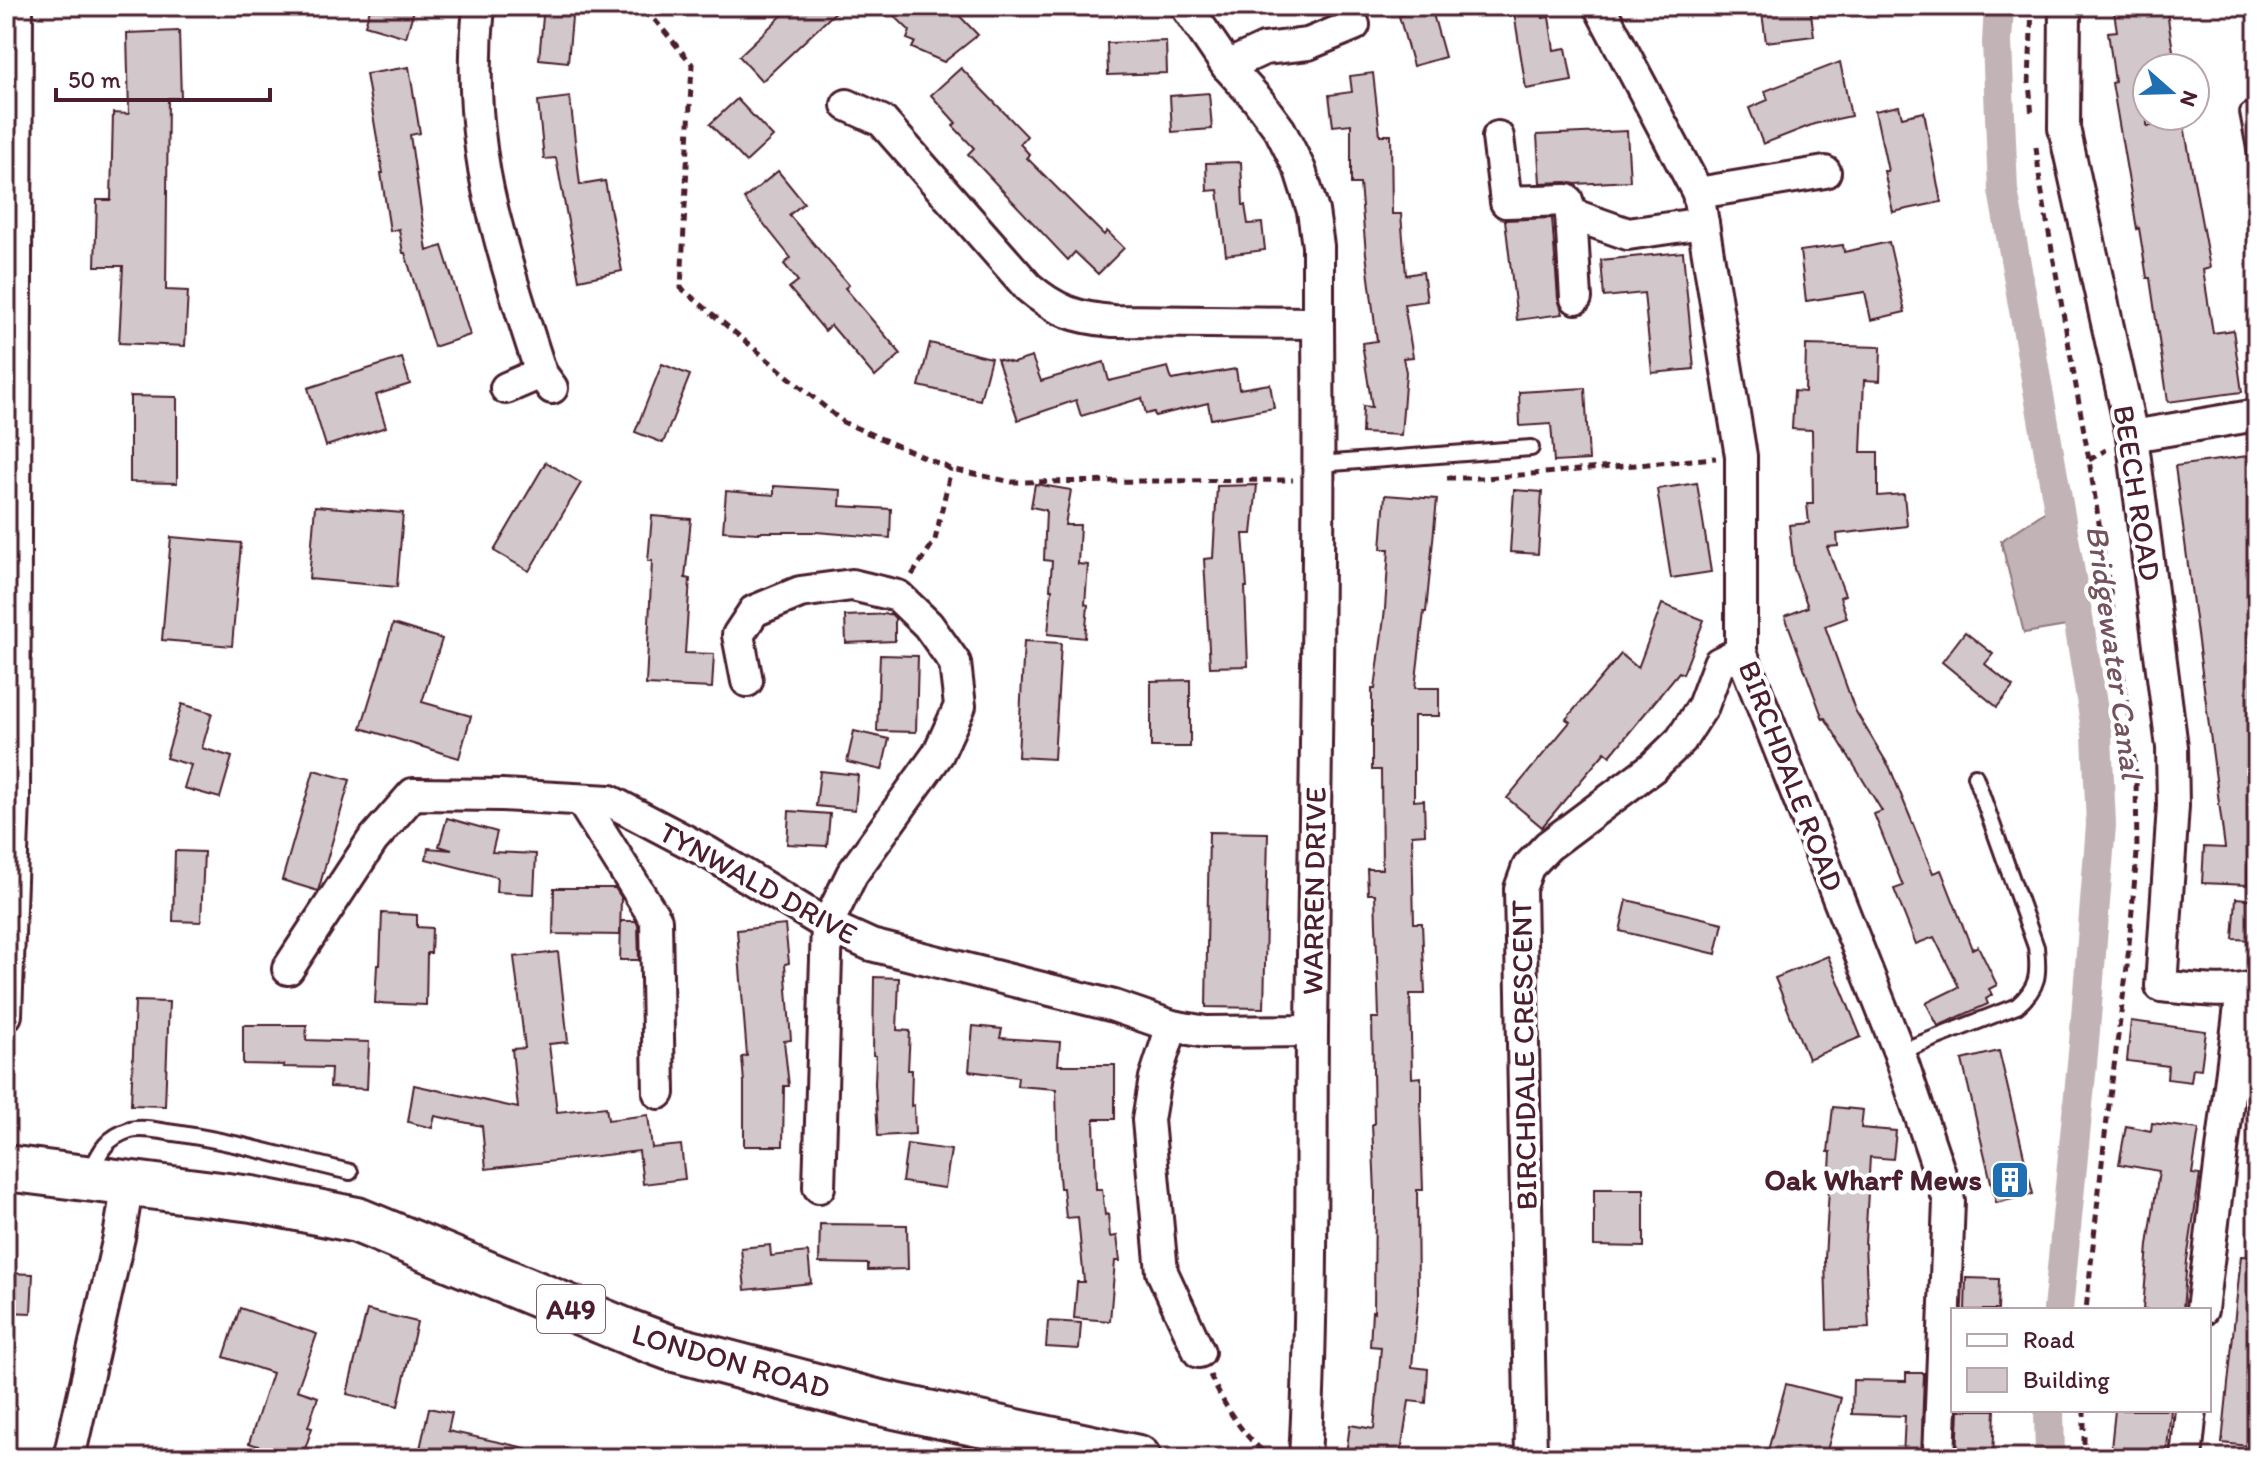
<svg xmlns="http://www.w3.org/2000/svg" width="2263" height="1464" font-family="Itim,sans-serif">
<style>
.water{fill:#c1b3b6;stroke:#91787e;stroke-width:2}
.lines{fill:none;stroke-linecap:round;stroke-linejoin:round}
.canal{stroke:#c1b3b6;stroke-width:30}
.building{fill:#d2c7cb;stroke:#4a1f2b;stroke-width:2}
.lane-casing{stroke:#4a1f2b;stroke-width:20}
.street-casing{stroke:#4a1f2b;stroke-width:36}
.highway-casing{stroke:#4a1f2b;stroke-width:50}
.path{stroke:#4a1f2b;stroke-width:5;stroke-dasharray:8 6;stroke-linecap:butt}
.lane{stroke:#fff;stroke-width:14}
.street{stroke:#fff;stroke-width:30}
.highway{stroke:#fff;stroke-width:44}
.labels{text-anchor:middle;stroke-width:8;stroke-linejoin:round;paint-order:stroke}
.shield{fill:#fff;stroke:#80626b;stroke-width:2}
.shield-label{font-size:28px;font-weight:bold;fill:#4a1f2b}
.street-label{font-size:30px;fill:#4a1f2b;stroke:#fff}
.poi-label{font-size:30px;font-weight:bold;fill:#4a1f2b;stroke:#fff;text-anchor:end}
.water-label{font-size:32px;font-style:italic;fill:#74535c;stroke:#fff}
</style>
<rect width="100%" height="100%" fill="#fff"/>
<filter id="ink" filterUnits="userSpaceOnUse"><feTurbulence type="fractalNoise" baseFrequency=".0125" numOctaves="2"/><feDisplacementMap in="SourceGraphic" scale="16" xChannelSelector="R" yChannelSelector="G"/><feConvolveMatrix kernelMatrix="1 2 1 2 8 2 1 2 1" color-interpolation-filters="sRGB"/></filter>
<g filter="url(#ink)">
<polygon class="water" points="2058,503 2079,624 2024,633 2001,541"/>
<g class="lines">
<g class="canal">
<polyline points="1999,6 1997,42 2003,190 2079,624 2097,735 2101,825 2084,1043 2058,1310"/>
<polyline points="2049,1410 2050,1458"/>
</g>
</g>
<g class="building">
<polygon points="371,6 415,6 406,37 365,25"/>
<polygon points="544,6 573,6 568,62 539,59"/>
<polygon points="792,6 842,6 762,81 739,56"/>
<polygon points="884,6 950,6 978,35 944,62 912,48 915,42 907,39 910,31"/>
<polygon points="1513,6 1540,6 1543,18 1549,17 1554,50 1566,48 1572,81 1526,89"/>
<polygon points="1761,6 1810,6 1814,36 1766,42"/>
<polygon points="2113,6 2166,6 2174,57 2147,62 2147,126 2183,120 2210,268 2203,270 2213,333 2233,330 2242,392 2168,402 2150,278 2147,278 2139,228 2137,229 2112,83 2115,82 2108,32 2117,31"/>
<polygon points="1431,7 1445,57 1413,66 1399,16"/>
<polygon points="179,31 181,98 168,98 166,290 188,291 185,346 119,343 123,266 95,266 97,200 111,200 113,113 129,114 127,33"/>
<polygon points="1166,41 1167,73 1108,75 1107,43"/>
<polygon points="1840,62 1851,116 1814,124 1763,144 1749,108 1768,100 1765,91"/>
<polygon points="409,67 420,133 410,135 427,251 442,246 470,335 434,347 405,253 403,253 399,229 390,231 381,173 383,173 366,74"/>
<polygon points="961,68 1027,136 1020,144 1030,155 1027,158 1104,235 1107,231 1124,248 1098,274 1075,252 1068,260 968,154 974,148 953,126 956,123 931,95"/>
<polygon points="1373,73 1380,135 1391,135 1392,214 1401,214 1406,275 1423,272 1427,301 1404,304 1413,357 1403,358 1406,372 1401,435 1362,433 1363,406 1372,407 1362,343 1377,341 1366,254 1360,184 1351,184 1351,124 1333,126 1329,95 1352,92 1350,76"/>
<polygon points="1209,93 1212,129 1172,132 1170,96"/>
<polygon points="570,97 580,185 605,181 622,271 579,280 556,158 544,159 538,101"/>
<polygon points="737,99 773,137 746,162 710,124"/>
<polygon points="1899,106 1902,117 1924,112 1941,202 1893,212 1884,171 1888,171 1875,111"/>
<polygon points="1627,131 1630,181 1575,184 1566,182 1540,183 1537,135"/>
<polygon points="1241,162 1243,205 1245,205 1248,224 1262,223 1265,250 1226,255 1218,190 1207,191 1206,163"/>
<polygon points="778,171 804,203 789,215 849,285 845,288 901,354 875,377 831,325 825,331 789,288 798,281 784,264 791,258 744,199"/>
<polygon points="1552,218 1558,299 1563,314 1517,320 1505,220"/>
<polygon points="1889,242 1905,312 1871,320 1865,292 1806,301 1800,251 1843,245 1844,252"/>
<polygon points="1683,252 1694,369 1652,373 1644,293 1604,297 1601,260"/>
<polygon points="930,343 991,358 980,400 919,386"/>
<polygon points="1806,345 1881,347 1880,381 1864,380 1861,452 1878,452 1878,496 1904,494 1907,526 1837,534 1838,546 1827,547 1845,595 1840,597 1847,618 1825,626 1855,710 1890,768 1933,873 1941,870 1972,949 1978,946 1997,985 1989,989 1992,995 1986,999 1988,1004 1938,1026 1926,1003 1959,987 1934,937 1916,944 1894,889 1903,886 1874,814 1882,811 1825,718 1823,719 1785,616 1808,607 1794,569 1789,525 1809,523 1807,504 1813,504 1812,430 1792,429 1794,391 1805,392"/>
<polygon points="1032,357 1041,381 1104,362 1109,381 1168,367 1172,380 1236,369 1239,389 1270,384 1274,408 1211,419 1208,403 1155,416 1154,412 1146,414 1142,398 1081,416 1076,400 1018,420 997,359 1013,363"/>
<polygon points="402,358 410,384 376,395 386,427 326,446 308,388"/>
<polygon points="662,364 690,375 663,443 635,432"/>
<polygon points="1585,388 1589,460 1554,462 1551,424 1520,426 1519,392"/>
<polygon points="130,396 177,397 177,483 130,482"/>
<polygon points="2255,455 2257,493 2249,494 2257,556 2257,808 2252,809 2254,827 2249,827 2247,885 2202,883 2204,847 2225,848 2175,466"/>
<polygon points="546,462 581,483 529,571 494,551"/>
<polygon points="1697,483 1711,572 1671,578 1657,489"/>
<polygon points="1035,484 1071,490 1065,525 1080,525 1078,564 1088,565 1085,604 1088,605 1085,638 1048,634 1052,589 1050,589 1052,561 1044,560 1046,510 1031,507"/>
<polygon points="1257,485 1252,534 1243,534 1247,587 1245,587 1248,666 1210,667 1204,559 1213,558 1217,486"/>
<polygon points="774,486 841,490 840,506 891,509 890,538 816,532 759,532 759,533 723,531 726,491 774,495"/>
<polygon points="1514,490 1542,492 1538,554 1510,552"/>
<polygon points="1385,495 1437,499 1426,612 1424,612 1415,688 1439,688 1439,716 1414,716 1414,801 1424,800 1425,834 1412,835 1414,923 1422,923 1425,994 1410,994 1412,1078 1421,1077 1421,1102 1420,1102 1423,1190 1417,1190 1418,1298 1412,1367 1428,1369 1426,1403 1409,1401 1400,1458 1371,1458 1346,1454 1350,1425 1374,1429 1381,1347 1370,1346 1372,1311 1374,1312 1375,1192 1372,1124 1374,1124 1372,1018 1379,1018 1375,894 1368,894 1367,869 1382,869 1381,770 1372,770 1372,689 1375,689 1385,609 1389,549 1381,549"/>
<polygon points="315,506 403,513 397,587 309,579"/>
<polygon points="652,516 691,519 685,578 690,579 685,653 714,654 712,688 646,685 652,561 648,561"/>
<polygon points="171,537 241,543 232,646 162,640"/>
<polygon points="1662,604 1704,620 1683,674 1679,672 1610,756 1605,752 1542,827 1507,798 1570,722 1566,719 1621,654 1638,668"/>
<polygon points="891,614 895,618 895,641 846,643 845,616"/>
<polygon points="393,624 442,639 422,702 471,716 459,758 361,728"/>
<polygon points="1965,632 1993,654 1985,664 2013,687 1997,707 1942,662"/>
<polygon points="1024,641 1061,643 1054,759 1018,757"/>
<polygon points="880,655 918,656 916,732 877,731"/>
<polygon points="1190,680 1190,747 1151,747 1151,681"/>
<polygon points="182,704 212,713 202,748 232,757 220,798 184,788 191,765 166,758"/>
<polygon points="854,731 889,739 882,770 847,762"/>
<polygon points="314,770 350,780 318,891 282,880"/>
<polygon points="820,771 858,775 855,810 816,806"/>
<polygon points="789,811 830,814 827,846 787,844"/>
<polygon points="447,818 497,832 492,852 536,854 534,894 496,892 497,877 426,859 428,848 452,850 439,846"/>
<polygon points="1209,832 1268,833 1264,1008 1206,1007"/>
<polygon points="175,851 204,852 201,922 173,921"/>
<polygon points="554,888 615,888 621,897 620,935 553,934"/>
<polygon points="2236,898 2257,900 2257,940 2233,939"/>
<polygon points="1627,900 1723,923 1716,954 1620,931"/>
<polygon points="382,913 417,915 417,927 432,928 431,953 427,953 426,1005 375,1003 377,965 380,965"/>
<polygon points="621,921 636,921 638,925 639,960 620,960"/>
<polygon points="785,925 789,963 785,964 791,1040 784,1041 789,1086 784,1086 783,1146 744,1146 744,1083 742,1057 747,1056 737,930"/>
<polygon points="558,952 568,1042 549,1044 557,1112 606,1107 608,1120 648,1115 652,1148 681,1145 685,1179 643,1184 639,1151 486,1169 482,1126 435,1116 432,1128 408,1122 414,1085 518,1108 512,1049 525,1048 514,957"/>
<polygon points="1828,956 1861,1037 1808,1059 1775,978"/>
<polygon points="874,977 899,978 897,1030 910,1031 908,1070 912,1070 911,1106 914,1105 915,1134 878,1136 875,1084 876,1056 873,1055"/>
<polygon points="135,1001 169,1002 165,1106 131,1105"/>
<polygon points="2131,1021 2206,1031 2201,1069 2193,1068 2191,1082 2167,1079 2168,1066 2127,1061"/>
<polygon points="243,1025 307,1025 306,1040 369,1042 367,1089 330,1087 331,1068 283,1067 284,1065 243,1064"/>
<polygon points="973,1026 1002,1029 1000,1038 1060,1042 1058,1065 1115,1065 1115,1119 1094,1119 1096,1189 1102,1189 1105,1215 1108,1214 1110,1237 1117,1236 1120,1261 1115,1261 1110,1321 1074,1318 1077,1282 1084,1282 1078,1217 1066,1218 1063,1188 1060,1188 1058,1165 1056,1089 1017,1086 1018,1077 969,1071"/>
<polygon points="1999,1051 2033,1194 1996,1203 1962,1060"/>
<polygon points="1833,1107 1863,1110 1861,1128 1896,1131 1893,1159 1870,1157 1865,1244 1869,1328 1827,1330 1825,1259 1831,1152 1828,1152"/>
<polygon points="2152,1123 2199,1129 2192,1174 2200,1175 2187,1260 2183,1310 2143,1310 2148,1245 2159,1171 2119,1164 2126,1126 2151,1131"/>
<polygon points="907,1144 951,1150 945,1188 902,1182"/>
<polygon points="1594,1189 1644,1189 1644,1247 1594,1246"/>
<polygon points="820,1224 907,1225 908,1269 868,1270 868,1264 819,1263"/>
<polygon points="770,1245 771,1256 808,1252 811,1283 745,1290 741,1248"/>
<polygon points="2241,1256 2257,1257 2257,1447 2222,1443"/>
<polygon points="6,1273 33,1274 31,1313 6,1312"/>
<polygon points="1966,1278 1999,1279 1998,1310 1965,1310"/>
<polygon points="240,1308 317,1334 297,1390 318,1397 308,1427 312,1428 302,1458 295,1458 249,1443 272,1373 224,1357"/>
<polygon points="367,1310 417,1322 398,1406 347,1394"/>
<polygon points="1048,1321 1081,1323 1079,1349 1046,1347"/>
<polygon points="1906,1373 1924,1373 1921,1458 1903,1458 1905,1416 1852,1414 1853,1380 1906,1381"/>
<polygon points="1786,1384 1841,1398 1825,1458 1766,1458"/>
<polygon points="429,1408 452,1413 448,1431 526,1448 525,1458 418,1458"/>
<polygon points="1959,1410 1995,1410 1993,1458 1957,1458"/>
<polygon points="2115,1410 2171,1410 2166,1458 2110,1458"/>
</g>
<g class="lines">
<defs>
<g id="lane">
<polyline points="2248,112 2257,159"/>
<polyline points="1319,464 1531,448"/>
<path d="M1899 1052 2017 1006C2039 987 2039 974 2036 947L1975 776"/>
<path d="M89 1174C100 1152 105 1138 130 1130 142 1127 155 1130 167 1132 229 1140 290 1158 350 1172"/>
</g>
<g id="street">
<path d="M479 6C471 81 478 159 498 231 510 279 526 326 541 373"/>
<polyline points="1599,6 1698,193 1741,456 1741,652 1899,1052 1949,1201 1939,1458"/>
<path d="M2065 6 2064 128 2132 436 2172 747 2173 806 2161 986C2193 989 2226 995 2257 986"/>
<polyline points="1227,66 1264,49 1308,44 1354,25"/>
<path d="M847 105 882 121 1028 287C1056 311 1077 318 1113 321L1318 323V246L1313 211 1300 170 1280 130 1257 99 1227 66 1186 6"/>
<polyline points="1498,137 1506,202 1567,200 1571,214 1628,234 1703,223"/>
<polyline points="1698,193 1825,172"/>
<polyline points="1571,214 1576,298"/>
<polyline points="506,388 541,373 552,388"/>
<polyline points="2132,436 2257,415"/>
<polyline points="747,681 738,635 754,611 800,592 852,585 898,596 928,625 955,663 960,706 938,754 852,874 827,925 819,1187"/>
<polyline points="581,800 656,920 659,1093"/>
<polyline points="288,969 372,841 413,794 502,795 610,801 707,852 827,925 871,945 1114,1006 1172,1026 1206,1032 1312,1031"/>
<polyline points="6,1015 14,800 17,6"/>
<polyline points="1172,1026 1155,1078 1148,1120 1162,1272 1199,1352"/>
<polyline points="2202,1310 2242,990"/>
<polyline points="69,1458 119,1237 128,1183"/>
<path d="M1305 1458C1313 1315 1311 1172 1312 1030 1315 794 1320 559 1318 323"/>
<polyline points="1531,1458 1520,889 1528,867 1548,846 1653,767 1681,740 1703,706 1719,663 1741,652"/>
<polyline points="2186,1458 2191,1410"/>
</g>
<polyline id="highway" points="6,1168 252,1199 357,1220 628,1332 671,1348 876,1402 1138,1458"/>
</defs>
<use href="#lane" class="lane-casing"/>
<use href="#street" class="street-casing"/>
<use href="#highway" class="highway-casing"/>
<g class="path">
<polyline points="630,6 654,19 692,64 681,288 843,422 951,469 1012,482 1293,480"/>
<polyline points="2032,6 2029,82 2032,117"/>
<polyline points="2036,147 2040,182 2089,460 2124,680 2136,776 2137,853 2127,967 2105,1135 2086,1310"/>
<polyline points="2089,460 2106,450"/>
<polyline points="1447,478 1486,478 1716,458"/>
<polyline points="912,575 935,540 951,469"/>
<path d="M1210 1375C1224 1405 1242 1436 1269 1456"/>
<polyline points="2084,1458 2084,1410"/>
</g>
<use href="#lane" class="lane"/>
<use href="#street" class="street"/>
<use href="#highway" class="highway"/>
</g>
</g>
<defs>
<symbol id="building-square" viewBox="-11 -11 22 22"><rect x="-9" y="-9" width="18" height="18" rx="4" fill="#1f6fb2" stroke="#fff"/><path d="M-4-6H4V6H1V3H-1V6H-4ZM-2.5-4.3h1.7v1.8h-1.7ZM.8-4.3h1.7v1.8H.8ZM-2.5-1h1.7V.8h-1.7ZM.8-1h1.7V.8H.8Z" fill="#fff"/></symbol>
</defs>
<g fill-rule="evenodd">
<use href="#building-square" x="1988" y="1158" width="44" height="44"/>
</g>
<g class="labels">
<rect class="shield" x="537" y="1285" width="68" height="48" rx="6"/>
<g class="shield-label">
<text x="571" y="1319">A49</text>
</g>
<g class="street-label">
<text transform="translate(2137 493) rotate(81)" y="10">BEECH ROAD</text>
<text transform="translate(1791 776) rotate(69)" y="10">BIRCHDALE ROAD</text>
<text transform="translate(758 883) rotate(29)" y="10">TYNWALD DRIVE</text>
<text transform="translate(1314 891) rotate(-89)" y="10">WARREN DRIVE</text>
<text transform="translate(1524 1055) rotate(-91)" y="10">BIRCHDALE CRESCENT</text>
<text transform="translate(731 1361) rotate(16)" y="10">LONDON ROAD</text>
</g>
<g class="poi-label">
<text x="1982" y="1190">Oak Wharf Mews</text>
</g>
<g class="water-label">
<text transform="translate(2115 652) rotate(82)" y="11">Bridgewater Canal</text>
</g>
</g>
<rect width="2263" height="1464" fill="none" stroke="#fff" stroke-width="32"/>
<rect x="16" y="16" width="2231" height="1432" fill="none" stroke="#4a1f2b" stroke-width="3" filter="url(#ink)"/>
<rect x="1951" y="1308" width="260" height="104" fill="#ffffff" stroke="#b7a5aa" stroke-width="2"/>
<rect x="1967" y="1334" width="40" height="12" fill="#ffffff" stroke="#b7a5aa" stroke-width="2"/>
<text x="2023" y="1348" font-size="24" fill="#4a1f2b">Road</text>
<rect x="1967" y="1368" width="40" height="24" fill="#d2c7cb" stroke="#b7a5aa" stroke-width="2"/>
<text x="2023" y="1388" font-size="24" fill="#4a1f2b">Building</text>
<g transform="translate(2171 92) rotate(110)"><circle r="38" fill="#ffffff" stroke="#b7a5aa" stroke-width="2"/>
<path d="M0-6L14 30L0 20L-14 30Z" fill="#1f6fb2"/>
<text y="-12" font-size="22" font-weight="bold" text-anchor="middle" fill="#4a1f2b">N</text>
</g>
<path d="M56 88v12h214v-12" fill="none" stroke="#4a1f2b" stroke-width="4"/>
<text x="68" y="88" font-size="24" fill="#4a1f2b" stroke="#ffffff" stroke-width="6" paint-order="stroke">50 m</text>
</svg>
